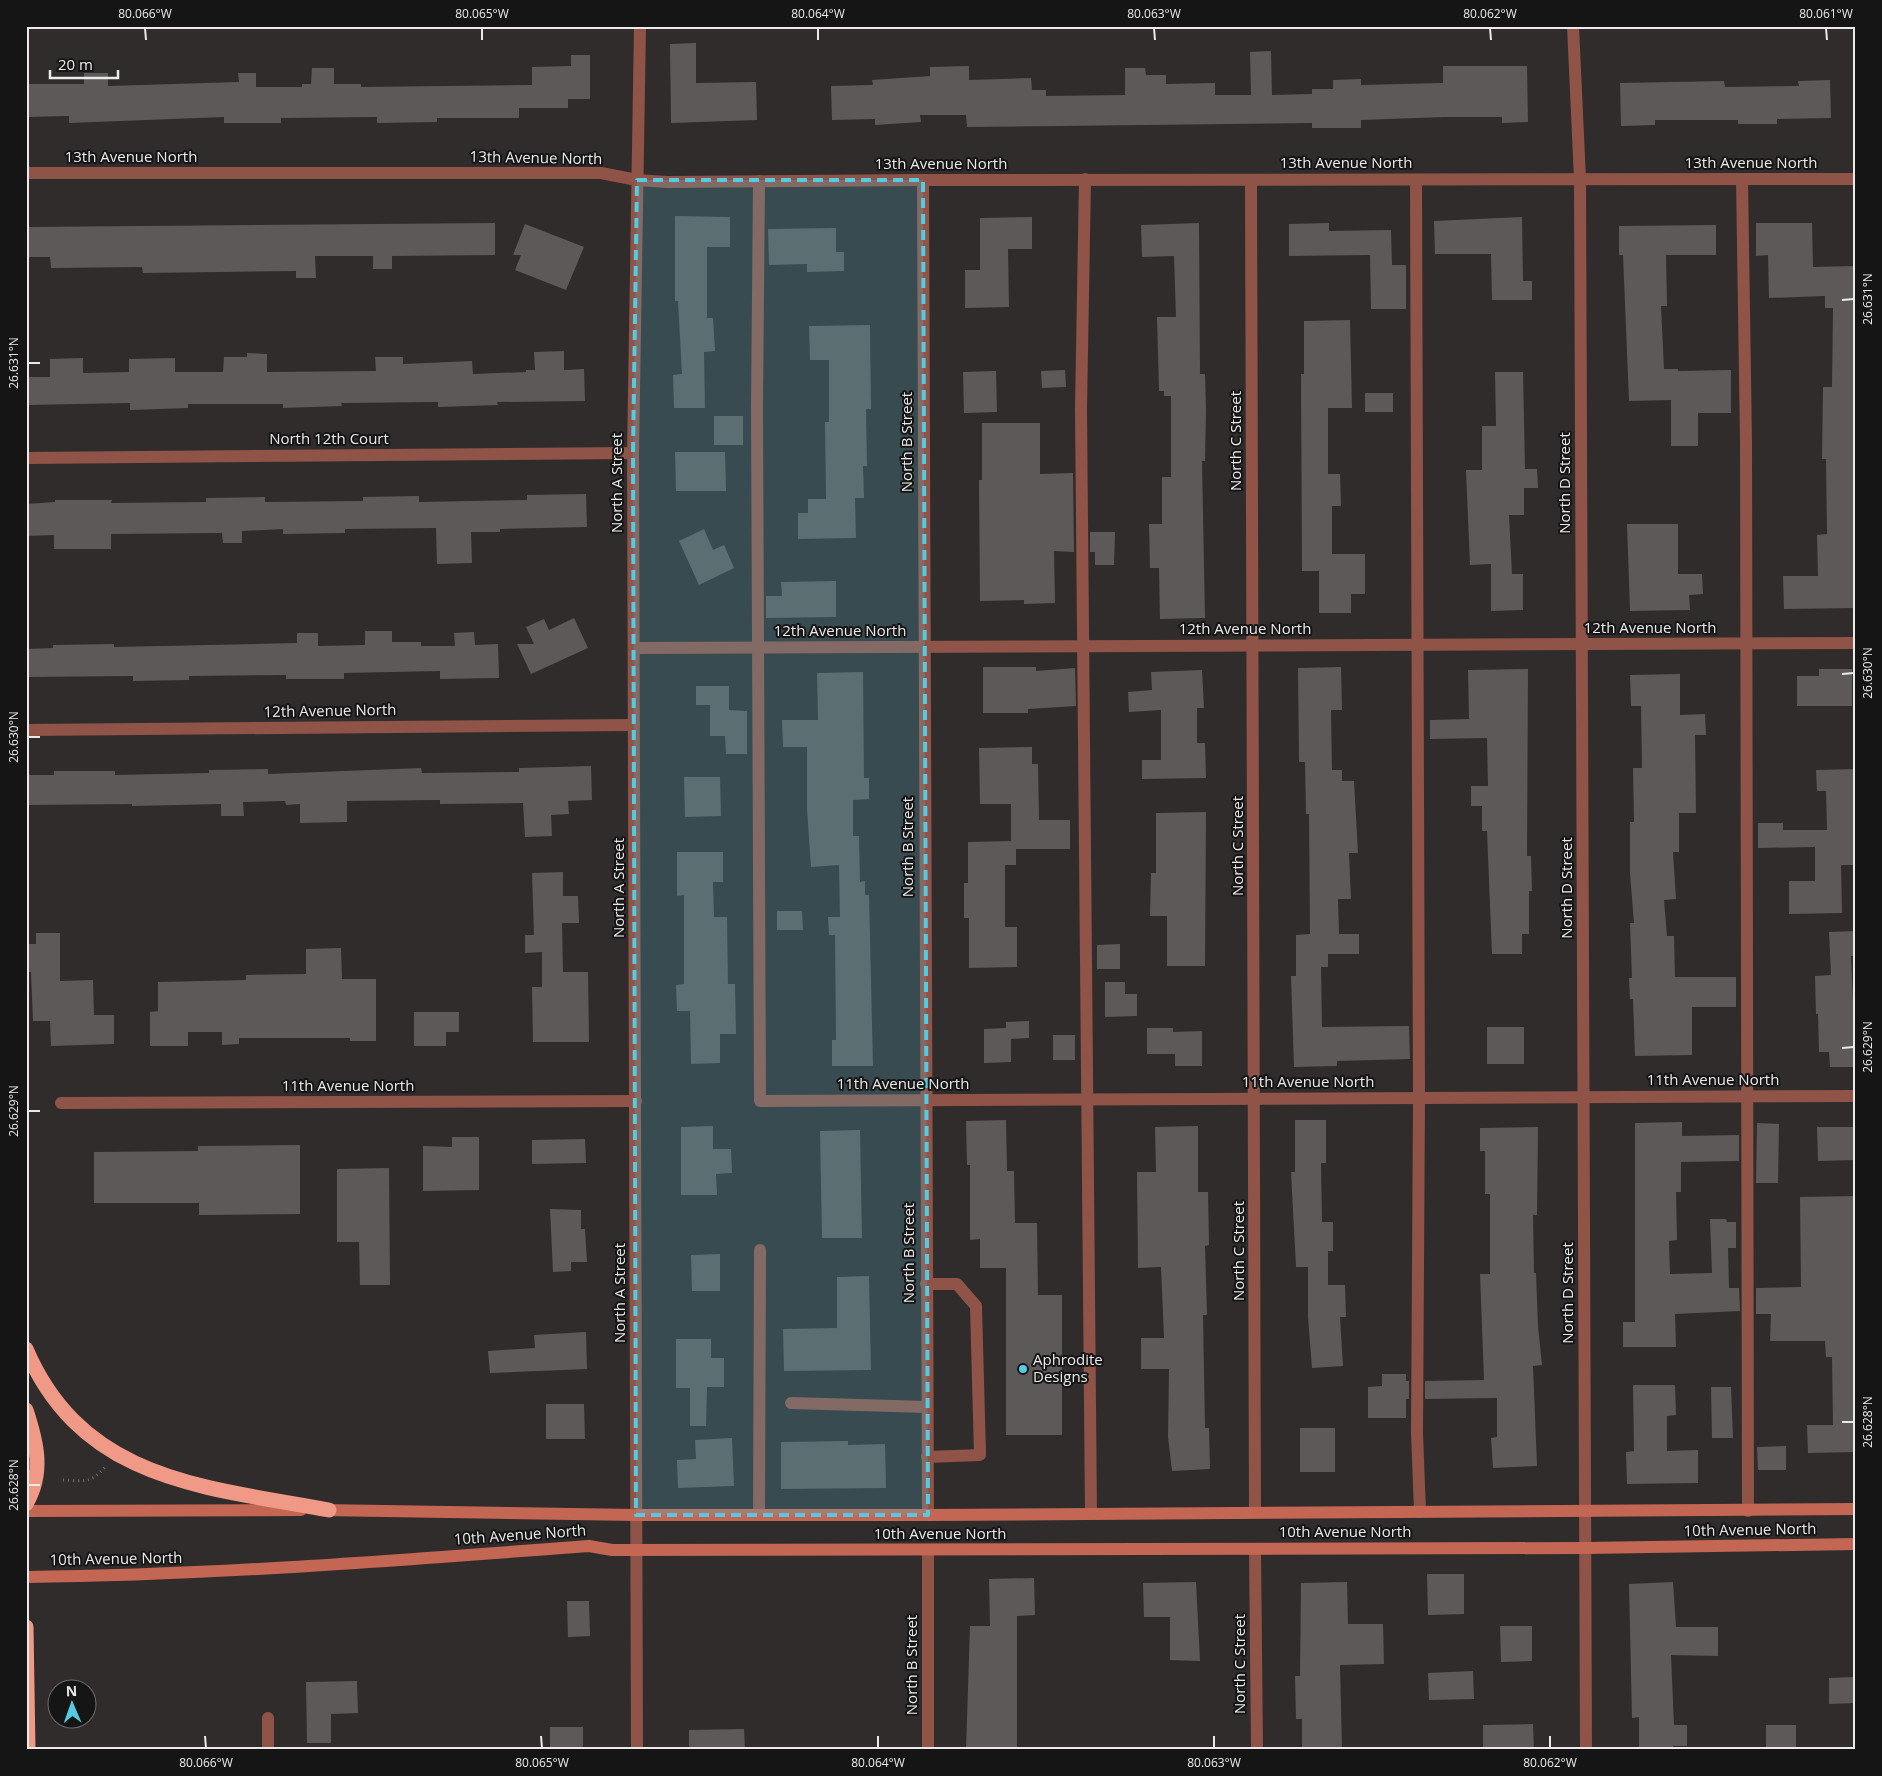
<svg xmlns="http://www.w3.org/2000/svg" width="1882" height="1776" font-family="'Open Sans',sans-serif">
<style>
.building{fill:#5d5958}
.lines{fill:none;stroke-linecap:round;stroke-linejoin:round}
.path{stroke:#736f6f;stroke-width:3;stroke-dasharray:1 4;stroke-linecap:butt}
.service{stroke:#8f5347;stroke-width:12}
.minor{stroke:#8f5347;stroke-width:12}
.tertiary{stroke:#8f5347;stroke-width:12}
.secondary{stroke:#c46654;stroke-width:12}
.motorway{stroke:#f09987;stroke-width:15}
.marked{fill:#55cae0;fill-opacity:0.2;stroke:#55cae0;stroke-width:4;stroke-dasharray:10 6;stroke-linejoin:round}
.ticks{fill:none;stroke:#ebe9e9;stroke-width:2}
.poi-dot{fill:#55cae0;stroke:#161515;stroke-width:2}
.labels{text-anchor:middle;stroke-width:4;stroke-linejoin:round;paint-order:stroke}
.street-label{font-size:15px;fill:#ebe9e9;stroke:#161515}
.poi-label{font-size:15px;fill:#ebe9e9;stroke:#161515;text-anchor:start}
.neatline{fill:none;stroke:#ebe9e9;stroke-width:2}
.ticks-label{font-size:12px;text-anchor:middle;fill:#ebe9e9}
</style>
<rect width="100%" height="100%" fill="#302c2c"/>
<g class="building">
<polygon points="696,43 696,83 756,82 757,120 671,123 670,44"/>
<polygon points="1271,51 1272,95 1312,94 1312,89 1333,89 1333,80 1361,79 1361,85 1443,83 1443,66 1527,66 1528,122 1502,123 1502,117 1444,117 1361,120 1361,128 1312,128 1312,123 967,127 966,115 920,115 921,122 875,125 875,119 832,120 831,86 873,85 872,80 930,76 930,67 969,66 969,80 1031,78 1032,90 1046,90 1046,96 1125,95 1125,68 1145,68 1146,75 1166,75 1166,84 1215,83 1215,95 1251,95 1250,52"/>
<polygon points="571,55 590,55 590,99 568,99 568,108 519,108 519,118 437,118 437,122 377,123 377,117 281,118 281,123 224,123 224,117 69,123 69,116 26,117 26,84 84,84 84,73 108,73 108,86 239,82 238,73 256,73 256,87 302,87 302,84 311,84 312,68 334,68 334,84 361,84 361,87 532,85 532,67 571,66"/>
<polygon points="1830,80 1831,118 1777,119 1777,124 1738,124 1738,120 1655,120 1655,125 1621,126 1620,83 1724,81 1725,87 1799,86 1798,81"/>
<polygon points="675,216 730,217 730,247 707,247 707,318 713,318 715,351 704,352 705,408 674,408 673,375 682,374 678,301 675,301"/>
<polygon points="1032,217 1032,249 1008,249 1009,307 965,308 965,270 980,270 980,218"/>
<polygon points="1522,217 1523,281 1532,281 1532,300 1492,300 1491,254 1435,254 1434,221"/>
<polygon points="495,223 495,255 392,256 392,269 373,269 373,256 315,256 316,278 296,278 296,271 143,273 142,267 51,268 50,257 26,257 26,227"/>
<polygon points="1199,223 1200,374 1205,374 1206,410 1205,461 1202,461 1205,618 1160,619 1159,568 1150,568 1149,524 1162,524 1162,477 1171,477 1171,396 1164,396 1164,391 1159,391 1157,317 1176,317 1174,256 1142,257 1141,225"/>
<polygon points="1329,223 1329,231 1391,230 1392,265 1406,265 1406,309 1371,309 1370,255 1289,256 1289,224"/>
<polygon points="1756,223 1812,223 1813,267 1856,266 1856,608 1784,609 1783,576 1818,576 1817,535 1827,534 1826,459 1822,459 1823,387 1832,387 1833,308 1825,308 1825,296 1769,298 1768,255 1756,256"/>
<polygon points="525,224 584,247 566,290 515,270 521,255 513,255"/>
<polygon points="1716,225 1716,255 1666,255 1667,306 1661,306 1664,369 1678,369 1678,371 1731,370 1731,413 1698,413 1698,446 1671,446 1671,400 1629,401 1623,255 1619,255 1619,226"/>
<polygon points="836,228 836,252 844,252 844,271 807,272 807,264 769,265 768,229"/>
<polygon points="1350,320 1352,408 1328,408 1328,474 1340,474 1341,506 1332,506 1332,554 1365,554 1365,594 1351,594 1351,613 1319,613 1319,571 1302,571 1301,374 1304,374 1304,321"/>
<polygon points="870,325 871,409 866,409 867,466 863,466 864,498 855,498 856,538 798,539 798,513 808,513 808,499 826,499 825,422 829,422 829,360 810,360 809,326"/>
<polygon points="564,351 564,370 584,369 585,401 497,402 498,405 438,407 438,402 341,403 342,406 283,408 283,404 188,404 188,408 130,410 130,403 26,405 26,377 50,377 50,359 83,358 83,373 129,372 129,359 175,358 175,372 223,372 224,357 247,357 247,353 267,354 267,372 376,371 375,357 403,357 403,364 472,361 473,374 526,372 526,370 535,370 534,352"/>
<polygon points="1065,370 1066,387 1042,388 1041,371"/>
<polygon points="996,371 997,412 964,413 963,372"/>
<polygon points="1495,372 1523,372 1525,469 1537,469 1538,488 1524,488 1524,515 1509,515 1512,574 1523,574 1523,610 1491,611 1491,564 1470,565 1466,470 1482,470 1482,426 1496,426"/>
<rect x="1365" y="393" width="28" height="19"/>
<rect x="714" y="416" width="29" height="29"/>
<polygon points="982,423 1040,423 1040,474 1073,473 1074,552 1054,551 1055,603 1024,604 1024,600 980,601 979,480 982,480"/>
<polygon points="675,452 725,452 726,491 676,491"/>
<polygon points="586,494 587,527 500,529 500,532 471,532 472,563 437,564 436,528 345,529 345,533 283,534 283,529 242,531 242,543 223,543 222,533 111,534 111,549 54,549 54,535 26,536 26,504 55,502 55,500 112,500 111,503 206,502 206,498 265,497 265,502 363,501 363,497 419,496 419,502 527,500 527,495"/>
<polygon points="1627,524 1678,524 1678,574 1702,574 1703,594 1689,595 1690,610 1630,611"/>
<polygon points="704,529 713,550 724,545 734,568 699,585 679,541"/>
<polygon points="1090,532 1115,532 1114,565 1095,565 1095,552 1090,552"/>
<polygon points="836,581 836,617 766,618 766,596 782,596 781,582"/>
<polygon points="574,618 588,648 531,674 517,644 534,644 526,627 544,619 549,630"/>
<polygon points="365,631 392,631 392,642 421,642 421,646 455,646 454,633 474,632 475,645 498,644 499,678 440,679 440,671 344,673 344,679 286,679 286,675 189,676 189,680 133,681 133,676 26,677 26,649 53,648 53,645 114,644 114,647 297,643 297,633 318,633 318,646 365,645"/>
<polygon points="983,667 1036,667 1036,671 1075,668 1076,706 1028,709 1028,713 983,713"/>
<polygon points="1341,667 1342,710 1331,710 1332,770 1342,770 1342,781 1354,781 1358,853 1349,853 1351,899 1338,899 1339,934 1359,934 1359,954 1328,954 1328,967 1321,967 1322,1027 1409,1026 1410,1059 1337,1061 1337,1066 1294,1067 1291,976 1296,976 1296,935 1310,934 1309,814 1306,814 1305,762 1299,762 1298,668"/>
<polygon points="1528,669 1527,856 1531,856 1532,891 1529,891 1529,934 1522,934 1522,954 1492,954 1487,831 1482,831 1482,806 1471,806 1471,786 1488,786 1487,738 1430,739 1430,720 1469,719 1468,670"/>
<polygon points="1819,669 1852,669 1852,706 1797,706 1797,676 1819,676"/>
<polygon points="1202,670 1204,708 1197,708 1197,743 1205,743 1206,778 1142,779 1142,760 1161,760 1161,710 1129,712 1128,692 1152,690 1151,672"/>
<polygon points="863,672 864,778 869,778 869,799 853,800 853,836 859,836 860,882 865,881 865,895 869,895 873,1066 832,1066 832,1040 836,1040 835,935 829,935 828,917 840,917 839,865 811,867 807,809 807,747 783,747 782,720 818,720 817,673"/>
<polygon points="1680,674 1680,715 1705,714 1706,735 1695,735 1696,813 1679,813 1679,852 1673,852 1676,899 1664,900 1667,936 1674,936 1675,977 1736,977 1736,1007 1692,1007 1692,1055 1635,1056 1633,999 1630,999 1629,978 1632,978 1630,923 1634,923 1630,873 1630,822 1634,822 1633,768 1642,768 1641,706 1631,706 1630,675"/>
<polygon points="696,686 729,686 729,710 747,711 747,754 726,754 725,736 710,736 710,705 696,705"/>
<polygon points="1032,747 1032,764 1038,764 1039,820 1070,820 1070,849 1016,849 1016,865 1005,865 1005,927 1017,927 1017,967 969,968 969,918 964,918 964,883 968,883 968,842 1011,841 1011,804 980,804 979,748"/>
<polygon points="591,766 592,800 568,801 569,814 551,815 552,836 525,837 523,803 440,804 440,800 347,801 347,822 300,823 300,804 286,805 285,801 243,802 244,816 221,816 221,804 132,806 132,804 26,805 26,775 54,775 54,771 115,771 115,775 209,773 209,770 268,769 268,774 421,768 422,773 519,772 519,768"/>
<polygon points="1856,769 1856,865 1841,865 1842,913 1789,914 1789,881 1815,881 1815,847 1758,848 1758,823 1783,823 1783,830 1827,830 1826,791 1817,791 1816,770"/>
<polygon points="684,777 720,777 721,816 685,817"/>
<polygon points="1206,812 1205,966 1167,966 1167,916 1150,916 1151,873 1156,873 1156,813"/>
<polygon points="677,852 723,852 723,882 713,882 714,917 727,917 728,984 735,984 736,1034 720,1034 720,1063 691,1064 690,1011 677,1011 676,985 684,984 684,895 677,896"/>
<polygon points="563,872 563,896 578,896 579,923 562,923 563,972 588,972 589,1042 533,1042 532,987 542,987 542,952 525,953 525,935 534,935 532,873"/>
<polygon points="777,911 802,911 803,930 777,930"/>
<polygon points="1856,931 1856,956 1851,956 1856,1067 1830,1067 1829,1052 1819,1052 1818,1014 1816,1014 1815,976 1831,975 1829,932"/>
<polygon points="36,933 60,933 60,981 93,980 94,1015 114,1015 114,1044 51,1046 50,1021 33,1021 31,972 26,972 26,944 36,944"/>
<polygon points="1120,944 1120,969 1097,969 1097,945"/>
<polygon points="341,948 342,979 376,979 376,1041 350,1041 350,1038 239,1038 239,1044 222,1045 222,1032 188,1032 188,1046 150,1046 150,1012 158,1011 158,982 246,980 246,975 306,974 306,949"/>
<polygon points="1105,982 1125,982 1125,994 1137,994 1137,1016 1105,1017"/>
<polygon points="414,1012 459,1012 459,1032 446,1032 446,1046 414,1046"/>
<polygon points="1029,1021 1029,1038 1011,1039 1011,1062 984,1063 984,1029 1006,1028 1006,1022"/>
<rect x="1487" y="1027" width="37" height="37"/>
<polygon points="1147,1028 1173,1028 1173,1032 1202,1031 1202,1066 1175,1066 1175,1054 1147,1054"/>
<rect x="1053" y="1035" width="22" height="25"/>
<polygon points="1006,1120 1007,1171 1014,1171 1015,1223 1037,1223 1038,1295 1062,1295 1062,1435 1006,1435 1006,1268 980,1268 980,1239 970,1240 970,1165 967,1165 966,1121"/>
<polygon points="1295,1120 1326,1120 1326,1163 1321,1163 1322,1222 1333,1222 1333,1251 1328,1251 1328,1285 1345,1285 1346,1317 1340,1317 1343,1366 1312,1368 1308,1317 1308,1267 1296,1267 1291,1172 1295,1172"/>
<polygon points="1682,1122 1682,1136 1739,1135 1739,1161 1681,1162 1681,1192 1676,1192 1677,1240 1669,1241 1670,1274 1712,1273 1710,1219 1726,1219 1727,1222 1736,1222 1736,1248 1728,1248 1729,1288 1739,1288 1740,1311 1675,1314 1676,1347 1623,1347 1623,1322 1635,1322 1635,1123"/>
<polygon points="1757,1123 1779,1124 1778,1183 1756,1183"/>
<polygon points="713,1126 713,1149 731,1149 732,1173 716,1174 717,1195 681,1195 681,1127"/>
<polygon points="1198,1126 1198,1192 1208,1192 1209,1245 1205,1246 1207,1315 1203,1315 1205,1428 1209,1428 1210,1469 1172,1471 1168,1437 1169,1369 1141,1369 1141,1338 1164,1338 1161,1267 1138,1268 1137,1172 1156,1172 1155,1127"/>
<polygon points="1538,1127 1537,1215 1533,1215 1534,1273 1536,1273 1538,1326 1542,1365 1533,1366 1537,1466 1493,1468 1491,1438 1497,1437 1497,1398 1425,1399 1425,1381 1484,1380 1480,1274 1490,1274 1490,1194 1485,1194 1485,1151 1480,1151 1480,1128"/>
<polygon points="1817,1127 1856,1127 1856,1160 1818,1161"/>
<polygon points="860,1130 862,1238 822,1238 820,1131"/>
<polygon points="452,1137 479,1137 479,1190 423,1191 423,1146 452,1147"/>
<polygon points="585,1139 586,1163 532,1164 532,1140"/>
<polygon points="300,1145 300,1214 199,1215 199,1203 94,1203 94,1152 198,1151 198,1146"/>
<polygon points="389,1168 390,1285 360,1285 359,1242 337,1242 337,1169"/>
<polygon points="1856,1196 1856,1452 1808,1453 1807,1425 1833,1425 1832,1357 1826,1357 1825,1341 1770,1341 1771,1314 1756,1314 1756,1288 1801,1287 1800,1197"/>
<polygon points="550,1209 581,1210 581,1229 585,1229 587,1262 571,1262 571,1271 553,1272"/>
<polygon points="720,1254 720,1291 692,1291 691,1255"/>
<polygon points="869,1276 871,1370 784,1371 783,1329 837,1328 837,1277"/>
<polygon points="586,1332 587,1369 490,1373 488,1351 535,1348 534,1335"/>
<polygon points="676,1339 711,1339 711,1358 724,1358 724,1387 707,1387 706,1426 690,1426 690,1388 676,1388"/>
<polygon points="1382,1374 1406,1374 1406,1381 1409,1381 1409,1399 1406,1399 1406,1418 1368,1418 1368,1387 1382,1386"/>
<polygon points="1633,1385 1675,1385 1676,1415 1667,1416 1667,1451 1698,1450 1698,1483 1627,1484 1626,1452 1634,1451"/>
<polygon points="1711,1387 1731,1387 1733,1438 1712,1438"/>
<polygon points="546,1404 584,1404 585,1439 546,1439"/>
<rect x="1300" y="1428" width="35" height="44"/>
<polygon points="732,1438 734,1486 678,1488 677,1460 696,1459 695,1440"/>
<polygon points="848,1441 848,1445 885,1444 886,1488 781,1489 781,1442"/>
<polygon points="1786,1446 1786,1470 1758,1470 1757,1447"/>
<polygon points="1427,1574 1464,1574 1464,1614 1428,1615"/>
<polygon points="1034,1578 1035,1615 1017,1616 1017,1750 966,1750 970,1626 990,1626 989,1579"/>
<polygon points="1196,1582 1200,1661 1170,1660 1170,1617 1144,1617 1143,1583"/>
<polygon points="1347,1582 1348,1624 1383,1624 1384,1664 1340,1665 1342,1750 1302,1750 1302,1719 1296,1719 1295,1676 1300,1676 1301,1583"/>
<polygon points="1673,1582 1676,1627 1718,1627 1718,1656 1671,1655 1674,1725 1687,1725 1687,1746 1673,1746 1673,1750 1639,1750 1639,1717 1632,1718 1629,1584"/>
<polygon points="567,1601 589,1601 590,1636 568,1637"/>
<polygon points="1500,1626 1532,1626 1532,1661 1501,1662"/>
<polygon points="1473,1671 1474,1699 1429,1700 1428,1673"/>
<polygon points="1856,1677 1856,1703 1829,1704 1829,1678"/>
<polygon points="357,1681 358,1713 331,1714 331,1743 307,1743 306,1682"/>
<polygon points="1533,1724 1534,1750 1483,1750 1483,1725"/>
<rect x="1766" y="1725" width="30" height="25"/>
<rect x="550" y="1727" width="33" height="23"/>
<polygon points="744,1729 745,1750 689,1750 689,1730"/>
</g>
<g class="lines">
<path class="path" d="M63 1480C83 1481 91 1484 105 1467"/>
<g class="service">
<polyline points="1085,179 1081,409 1091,1514"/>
<polyline points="1742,179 1746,441 1748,1511"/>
<polyline points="1416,180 1419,1098 1417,1433 1420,1512"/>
<polyline points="759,181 757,407 760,1101 1856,1096"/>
<polyline points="634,648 1856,643"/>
<polyline points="926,1284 957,1284 976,1306 980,1455 927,1457"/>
<polyline points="791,1403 927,1407"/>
<polyline points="759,1515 760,1250"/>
</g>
<g class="minor">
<polyline points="1573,26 1580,179 1586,1750"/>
<polyline points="26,173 601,173 637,180 667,182 923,180 1856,179"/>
<polyline points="923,180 928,1515"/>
<polyline points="1251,180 1255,1512"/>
<polyline points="26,458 633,453"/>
<polyline points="26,730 634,725"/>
<polyline points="61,1103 636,1101"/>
<polyline points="1255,1549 1257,1750"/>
<polyline points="928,1550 928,1750"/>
<polyline points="268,1718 268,1750"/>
</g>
<polyline class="tertiary" points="637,1750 633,453 640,26"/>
<g class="secondary">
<polyline points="321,1510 636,1515 928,1515 1856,1509"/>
<polyline points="26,1511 301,1510"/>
<path d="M26 1577C215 1575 402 1560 589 1546L612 1550 1585 1548 1856 1544"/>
</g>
<g class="motorway">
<path d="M26 1349C83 1482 206 1487 329 1510"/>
<path d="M26 1410C37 1443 44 1473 26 1504"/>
<polyline points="26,1627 28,1750"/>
</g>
</g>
<path class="marked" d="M637 180H923L928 1515H636L633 453Z"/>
<path class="ticks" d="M145 28 146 40M482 28V40M818 28V40M1154 28 1155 40M1490 28 1491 40M1826 28 1827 40M1842 300 1854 299M28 363H40M1842 674 1854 673M28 737H40M1842 1048 1854 1047M28 1111H40M1842 1422H1854M28 1485H40M205 1736 206 1748M541 1736 542 1748M878 1736V1748M1214 1736V1748M1550 1736V1748"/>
<circle class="poi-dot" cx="1023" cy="1369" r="5"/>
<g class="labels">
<g class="street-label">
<text x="131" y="162">13th Avenue North</text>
<text transform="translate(536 158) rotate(1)" y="5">13th Avenue North</text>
<text x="1346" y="168">13th Avenue North</text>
<text x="1751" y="168">13th Avenue North</text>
<text x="941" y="169">13th Avenue North</text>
<text x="329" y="444">North 12th Court</text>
<text transform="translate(1236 441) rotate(-90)" y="5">North C Street</text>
<text transform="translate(907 442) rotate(-90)" y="5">North B Street</text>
<text transform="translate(617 483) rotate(-90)" y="5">North A Street</text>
<text transform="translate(1565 483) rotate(-90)" y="5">North D Street</text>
<text x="1650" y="633">12th Avenue North</text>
<text x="1245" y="634">12th Avenue North</text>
<text x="840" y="636">12th Avenue North</text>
<text transform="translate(330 711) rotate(-1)" y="5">12th Avenue North</text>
<text transform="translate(1238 846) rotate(-90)" y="5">North C Street</text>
<text transform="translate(908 847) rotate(-90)" y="5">North B Street</text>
<text transform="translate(619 888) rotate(-90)" y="5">North A Street</text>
<text transform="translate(1567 888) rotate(-90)" y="5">North D Street</text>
<text x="1713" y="1085">11th Avenue North</text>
<text x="1308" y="1087">11th Avenue North</text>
<text x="903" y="1089">11th Avenue North</text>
<text x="348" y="1091">11th Avenue North</text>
<text transform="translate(1239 1251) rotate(-90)" y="5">North C Street</text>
<text transform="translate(909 1253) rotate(-90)" y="5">North B Street</text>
<text transform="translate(620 1293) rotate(-90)" y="5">North A Street</text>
<text transform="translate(1568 1293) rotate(-90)" y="5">North D Street</text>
<text transform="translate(1750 1530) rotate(-1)" y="5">10th Avenue North</text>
<text x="1345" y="1537">10th Avenue North</text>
<text x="940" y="1539">10th Avenue North</text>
<text transform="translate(520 1535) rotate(-4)" y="5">10th Avenue North</text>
<text transform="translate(116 1559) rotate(-1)" y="5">10th Avenue North</text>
<text transform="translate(1240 1664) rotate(-90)" y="5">North C Street</text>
<text transform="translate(912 1665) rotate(-90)" y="5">North B Street</text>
</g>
<g class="poi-label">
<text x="1033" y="1365">Aphrodite<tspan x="1033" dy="17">Designs</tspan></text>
</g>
</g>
<rect width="1882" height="1776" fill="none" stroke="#161515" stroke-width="55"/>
<g transform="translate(72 1704) rotate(358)"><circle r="24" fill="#161515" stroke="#6b6a6a"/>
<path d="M0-4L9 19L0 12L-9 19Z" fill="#55cae0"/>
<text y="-8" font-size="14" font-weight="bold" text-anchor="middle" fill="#ebe9e9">N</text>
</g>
<path d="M50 70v8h68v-8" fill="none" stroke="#ebe9e9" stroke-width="2.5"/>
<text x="58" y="70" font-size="15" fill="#ebe9e9" stroke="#161515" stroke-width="4" paint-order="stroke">20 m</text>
<rect x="28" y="28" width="1826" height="1720" class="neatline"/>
<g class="ticks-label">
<text x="145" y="18">80.066°W</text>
<text x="482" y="18">80.065°W</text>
<text x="818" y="18">80.064°W</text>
<text x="1154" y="18">80.063°W</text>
<text x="1490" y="18">80.062°W</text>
<text x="1826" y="18">80.061°W</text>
<text transform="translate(1868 299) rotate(-90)" y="4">26.631°N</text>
<text transform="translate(14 363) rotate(-90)" y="4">26.631°N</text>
<text transform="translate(1868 673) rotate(-90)" y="4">26.630°N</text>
<text transform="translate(14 737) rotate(-90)" y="4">26.630°N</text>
<text transform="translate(1868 1047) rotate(-90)" y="4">26.629°N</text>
<text transform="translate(14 1111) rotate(-90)" y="4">26.629°N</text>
<text transform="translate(1868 1422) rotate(-90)" y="4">26.628°N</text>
<text transform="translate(14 1485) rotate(-90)" y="4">26.628°N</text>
<text x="206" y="1767">80.066°W</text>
<text x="542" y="1767">80.065°W</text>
<text x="878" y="1767">80.064°W</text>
<text x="1214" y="1767">80.063°W</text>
<text x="1550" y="1767">80.062°W</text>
</g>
</svg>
